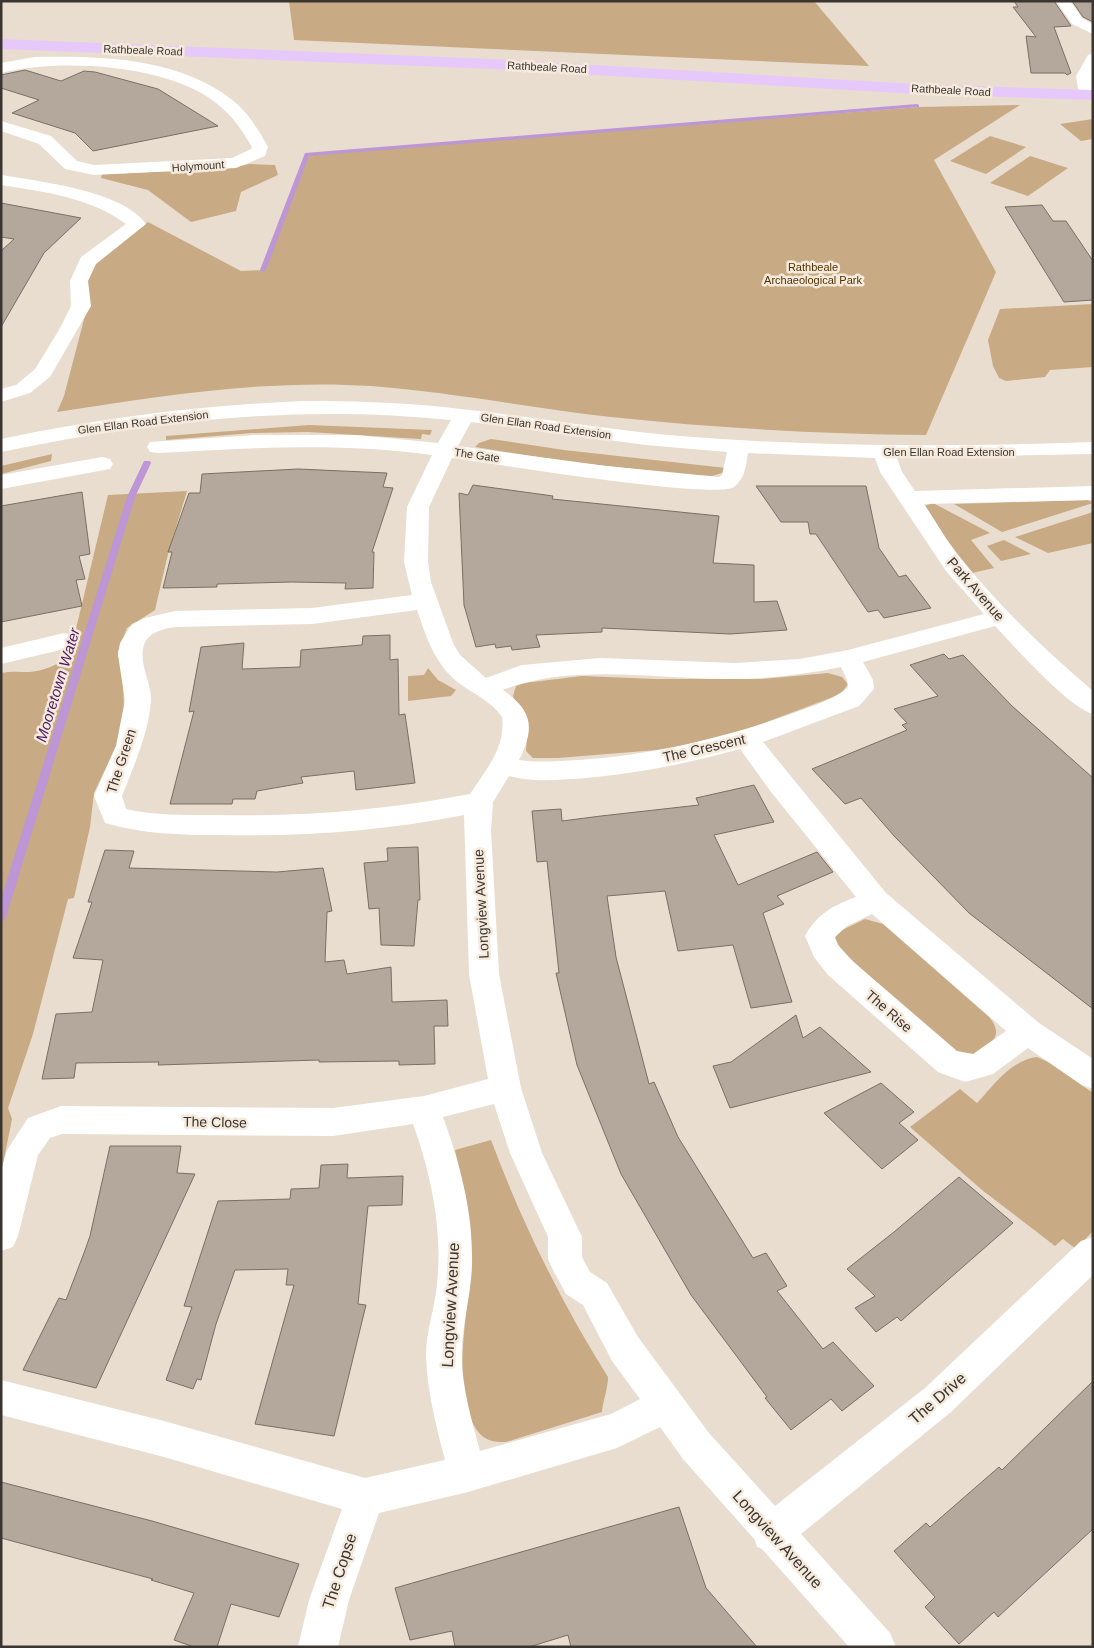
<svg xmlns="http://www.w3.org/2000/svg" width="1094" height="1648" font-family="Helvetica,sans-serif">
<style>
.green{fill:#c8aa84}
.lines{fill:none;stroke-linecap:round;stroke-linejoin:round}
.stream{fill:#bc96d5;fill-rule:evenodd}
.building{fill:#b3a89b;stroke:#796f63}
.minor{fill:#fff;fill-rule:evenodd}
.major{fill:#e6c9fa;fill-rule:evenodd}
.labels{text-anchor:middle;stroke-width:5;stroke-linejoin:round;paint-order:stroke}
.far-street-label{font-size:11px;fill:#3a3530;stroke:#f6eadc}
.far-park-label{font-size:11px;fill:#513200;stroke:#f6eadc}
.street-label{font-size:14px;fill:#3a3530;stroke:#f6eadc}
.water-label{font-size:15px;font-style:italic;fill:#4b1b65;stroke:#f6eadc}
.near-street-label{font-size:16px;fill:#3a3530;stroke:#f6eadc}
</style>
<rect width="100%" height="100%" fill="#e9ddcf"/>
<g class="green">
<polygon points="289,1 814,1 869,66 294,40"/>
<path d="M1020 105 934 160 996 272 926 435C820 434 716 428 611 417 531 408 451 392 371 386 266 379 160 396 57 412L64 396 88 304 86 281 95 264 148 222 241 271 263 270 307 154 920 107Z"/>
<polygon points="1093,119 1093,139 1081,141 1060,124"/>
<polygon points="990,136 1026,147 986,174 950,161"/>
<polygon points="1030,156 1068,168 1028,196 990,183"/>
<polygon points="250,164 275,165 278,175 241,192 236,211 191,222 148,190 101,178 102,174 224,169"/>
<polygon points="1093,304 1093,367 1050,370 1045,377 1006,381 999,378 993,366 988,340 1000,309"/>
<polygon points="309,425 432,430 430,435 422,434 421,439 308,432 252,433 166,440 166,436"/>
<polygon points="491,439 564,450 726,468 722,473 712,476 689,475 562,461 475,447 479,443"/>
<polygon points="52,454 51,461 1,474 1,466"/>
<path d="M187 491 168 554 155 610 127 628 118 651 123 684 124 711 118 742 94 793 90 827 74 898 68 899 33 1034 8 1108 12 1119 1 1174V673C12 671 20 672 30 672 44 671 57 664 69 658L108 495Z"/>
<polygon points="1088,500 1093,503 1002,532 954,504"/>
<polygon points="933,503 990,533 971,540 994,568 972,573 944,536 925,506"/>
<polygon points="1093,512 1093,543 1048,553 1015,537"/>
<polygon points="1004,540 1031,554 1001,561 987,546"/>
<polygon points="428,668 438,680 456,690 451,696 408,701 408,676 424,675"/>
<polygon points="828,673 842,677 848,684 841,694 751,728 669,749 558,758 533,758 526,751 527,736 513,696 516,686 524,683 582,676 656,679 762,679"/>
<path d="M865 919 883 924 989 1017C1006 1037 989 1045 973 1056L952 1050 854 962 839 946 835 937 838 932Z"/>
<path d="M1037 1057 1048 1062 1093 1093V1231L1076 1249 1063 1239 1055 1246 982 1190 910 1127 960 1089 977 1103C994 1085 1011 1060 1037 1057Z"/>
<path d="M491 1140C522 1223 561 1302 608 1377 608 1389 603 1400 602 1412L506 1442C498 1442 488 1442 481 1435 444 1395 474 1294 471 1244 469 1212 462 1181 455 1150Z"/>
</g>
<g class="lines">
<g class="stream">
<polygon points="917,104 919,105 919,107 309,156 266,270 263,272 260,270 305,153"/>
<polygon points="144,461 150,461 151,463 135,497 6,917 5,920 1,921 1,899 127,497"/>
</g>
</g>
<g class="building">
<polygon points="1014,1 1054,1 1071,26 1054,27 1071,73 1067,75 1065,73 1031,73 1026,36 1036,37 1013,7 1018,7"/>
<polygon points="1072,1 1093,1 1093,22 1083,17"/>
<polygon points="25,70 61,81 84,71 95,72 158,89 218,126 93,151 75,133 12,113 39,100 1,88 1,75"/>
<polygon points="1,203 81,218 44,253 1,327 1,251 14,239 1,237"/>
<polygon points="1042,205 1053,221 1066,221 1093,261 1093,300 1064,302 1005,207"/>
<polygon points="298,469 387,473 383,487 393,488 372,552 374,552 373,588 345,589 346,583 292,582 217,584 217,587 163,588 172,552 168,552 189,493 200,493 202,474"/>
<polygon points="473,485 553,496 552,499 719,516 713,563 754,565 754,602 777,601 787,630 730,634 602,628 602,632 536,635 540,647 512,650 511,646 496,648 495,644 476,647 464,605 459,493 468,495"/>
<polygon points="756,486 866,486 879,548 899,577 906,575 931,608 884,618 878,610 868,612 816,534 810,534 808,522 781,522"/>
<polygon points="82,492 90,554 79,556 85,579 76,580 82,606 1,622 1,506"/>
<polygon points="390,635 390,660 398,659 399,715 405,714 415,783 356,790 354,771 301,777 303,783 257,791 255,799 233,799 232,804 170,804 194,711 189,712 201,647 244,643 242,669 300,667 301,650 362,645 363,636"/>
<polygon points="944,654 949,659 963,655 1012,706 1093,778 1093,1009 969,913 895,837 861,798 845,804 812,769 907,730 902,725 907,723 894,709 938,696 910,665"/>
<polygon points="754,785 774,822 714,835 738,885 817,852 833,872 777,896 784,904 763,913 792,1002 751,1008 733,945 678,951 665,891 607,896 616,957 649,1084 654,1082 678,1137 753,1258 766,1253 787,1286 777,1291 823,1349 833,1342 874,1386 842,1411 831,1399 791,1430 765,1398 767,1397 691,1295 621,1174 577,1065 556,973 559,973 547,861 537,862 532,811 561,809 562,821 601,816 699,805 696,798"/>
<polygon points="418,847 420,900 418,900 414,946 381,945 379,908 369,909 364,863 388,861 387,848"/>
<polygon points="105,850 134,851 129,868 277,872 323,868 332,911 327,912 325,962 344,960 347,974 391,967 392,1002 447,1000 448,1026 434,1026 435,1064 399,1065 399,1061 319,1062 319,1060 158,1065 159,1062 76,1063 74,1078 42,1079 56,1014 92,1012 103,960 73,958 92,902 88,902"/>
<polygon points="796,1015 803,1038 820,1027 871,1072 730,1108 713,1066 731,1062"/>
<polygon points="881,1083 914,1112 899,1123 918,1140 882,1169 824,1113"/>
<polygon points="110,1146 181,1146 177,1173 195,1174 96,1388 23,1370 59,1298 66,1300 84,1253 90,1236"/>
<polygon points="348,1164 347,1178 403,1176 402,1205 368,1206 358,1304 366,1305 334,1436 255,1424 294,1285 286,1285 288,1269 235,1270 216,1324 201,1380 197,1379 193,1389 166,1380 192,1307 184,1306 218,1201 290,1199 291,1189 319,1188 321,1165"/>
<polygon points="959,1177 1013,1223 901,1321 897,1317 876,1332 855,1308 875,1296 847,1269 894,1232"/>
<polygon points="1093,1381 1093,1529 998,1617 994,1612 959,1644 925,1607 935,1597 894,1551 926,1523 930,1527 999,1467 1002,1470"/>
<polygon points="1,1482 152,1521 299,1564 279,1617 231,1604 217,1647 194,1647 174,1640 194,1593 151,1580 153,1579 1,1538"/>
<polygon points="679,1507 706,1588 757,1647 571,1647 568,1635 529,1647 455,1647 452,1631 410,1640 395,1588"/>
</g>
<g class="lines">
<g class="minor">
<polygon points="1056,1 1070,1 1082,18 1093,24 1093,34 1072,24"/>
<polygon points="1093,53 1093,98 1087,100 1079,95 1076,76 1088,55"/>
<path d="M35 57C100 56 176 57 231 99 247 111 258 129 268 147L265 156 236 168 94 175 65 169 39 144 1 131V121L51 136 77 161 94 165 232 158 251 149 252 147C243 132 235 119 222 108 175 64 61 58 1 73V63Z"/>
<path d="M1 175C38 181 124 191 146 224L96 264 88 281 91 306 50 377 30 393 1 402V389L16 385 35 369 59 330 71 306 70 281 81 257 126 224C90 197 44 192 1 185Z"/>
<path d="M304 401C350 401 397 402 443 407 522 415 600 429 680 436 817 447 955 447 1093 442V454L897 458 902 472 915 491 1093 486V500L924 504C937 523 948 544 963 561 1001 608 1047 652 1093 691V714C1068 707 1015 647 995 626L863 662 873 680 874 689 859 706 763 742 886 893 1039 1023 1093 1059V1089L1082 1085 1028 1048 993 1074 965 1082 954 1078 938 1072 828 975 814 957 805 936C817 914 834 905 856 897L771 792 740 749C686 764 631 775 574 779 552 780 531 782 509 776L493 802 491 831 499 974 521 1088 542 1153 582 1237V1257L590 1272 607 1283 638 1337 709 1433 775 1506 925 1388 1081 1241 1093 1237V1275L951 1412 801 1534 890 1633 896 1647H849L762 1549 757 1547 755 1540 683 1459 660 1427 617 1448 468 1492 379 1513 349 1600 338 1647H298L309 1600 342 1509 164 1457 1 1415V1380L164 1421 365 1478 445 1460C436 1426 427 1391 426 1355 426 1331 435 1308 437 1284 443 1230 431 1174 413 1124L333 1136 62 1134 50 1138 38 1155 18 1236 13 1247 1 1251V1171L7 1150 28 1118 61 1106 333 1108 424 1096 488 1079 469 974 464 815C383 831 301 837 218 835 180 835 143 834 105 823L94 796 116 746 125 700 118 655 120 643 132 624 145 618 175 611 312 608 412 595 404 562 407 507 432 455C341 442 249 448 158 453L150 452 147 447 150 442 257 435H356L438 443 451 420C300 404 149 421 1 452V439C102 418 201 405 304 401ZM471 422 646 445 727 452 722 475 719 477 606 466 458 446ZM748 453 875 458 880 472 946 571 984 614 848 650 800 659 735 663 600 658 522 665 486 678 460 655 453 643 431 582 428 562 429 507 452 458C491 463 714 500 734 487 745 479 746 465 748 453ZM417 610C426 636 434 662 456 681 470 692 493 702 502 717 506 747 486 770 470 794 387 810 302 817 217 815 187 815 156 816 126 809L122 796C134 765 148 735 151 701 152 683 138 664 144 645 148 632 163 629 175 627L312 624ZM841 667 847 680 848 687C834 700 812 706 794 713 725 738 653 755 579 760 559 761 539 763 519 760 535 728 533 711 503 690 573 662 660 680 734 679 770 679 806 674 841 667ZM872 914 1006 1031 973 1054 957 1051 850 959 837 944 835 937 847 926ZM494 1104 510 1153 548 1237V1259L553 1270 566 1294 583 1305 612 1361 640 1399 611 1414 480 1451C471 1418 460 1381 462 1346 464 1315 473 1286 472 1255 472 1208 459 1161 443 1117Z"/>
<polygon points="102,457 110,459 113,464 110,469 1,489 1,475"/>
<polygon points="64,633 73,635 76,641 73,647 1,664 1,648"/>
</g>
<polygon class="major" points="1,39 493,59 916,84 1093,90 1093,100 916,94 493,69 1,49"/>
</g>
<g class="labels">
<g class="far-street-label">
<text transform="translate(143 50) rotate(2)" y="4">Rathbeale Road</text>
<text transform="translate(547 67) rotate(3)" y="4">Rathbeale Road</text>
<text transform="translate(951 90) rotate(3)" y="4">Rathbeale Road</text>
<text transform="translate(198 166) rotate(-4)" y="4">Holymount</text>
<text transform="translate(143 422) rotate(-7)" y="4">Glen Ellan Road Extension</text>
<text transform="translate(546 426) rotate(8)" y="4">Glen Ellan Road Extension</text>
<text x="949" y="456">Glen Ellan Road Extension</text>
<text transform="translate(477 455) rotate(8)" y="4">The Gate</text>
</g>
<g class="far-park-label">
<text x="813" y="271">Rathbeale<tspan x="813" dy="13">Archaeological Park</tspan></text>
</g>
<g class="street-label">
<text transform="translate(976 589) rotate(49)" y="5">Park Avenue</text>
<text transform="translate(704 748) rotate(-13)" y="5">The Crescent</text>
<text transform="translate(121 761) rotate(-72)" y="5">The Green</text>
<text transform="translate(481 904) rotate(-93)" y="5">Longview Avenue</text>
<text transform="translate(889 1011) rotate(41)" y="5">The Rise</text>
<text transform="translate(215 1122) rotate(1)" y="5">The Close</text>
</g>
<g class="water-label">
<text transform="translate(58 685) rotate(-73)" y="5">Mooretown Water</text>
</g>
<g class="near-street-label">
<text transform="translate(450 1305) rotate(-87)" y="6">Longview Avenue</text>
<text transform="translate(937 1398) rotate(-41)" y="6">The Drive</text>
<text transform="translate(778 1539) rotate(48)" y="6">Longview Avenue</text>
<text transform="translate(339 1571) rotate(-72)" y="6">The Copse</text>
</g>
</g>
<rect width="1094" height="1648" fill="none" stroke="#3a3530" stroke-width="5"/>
</svg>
